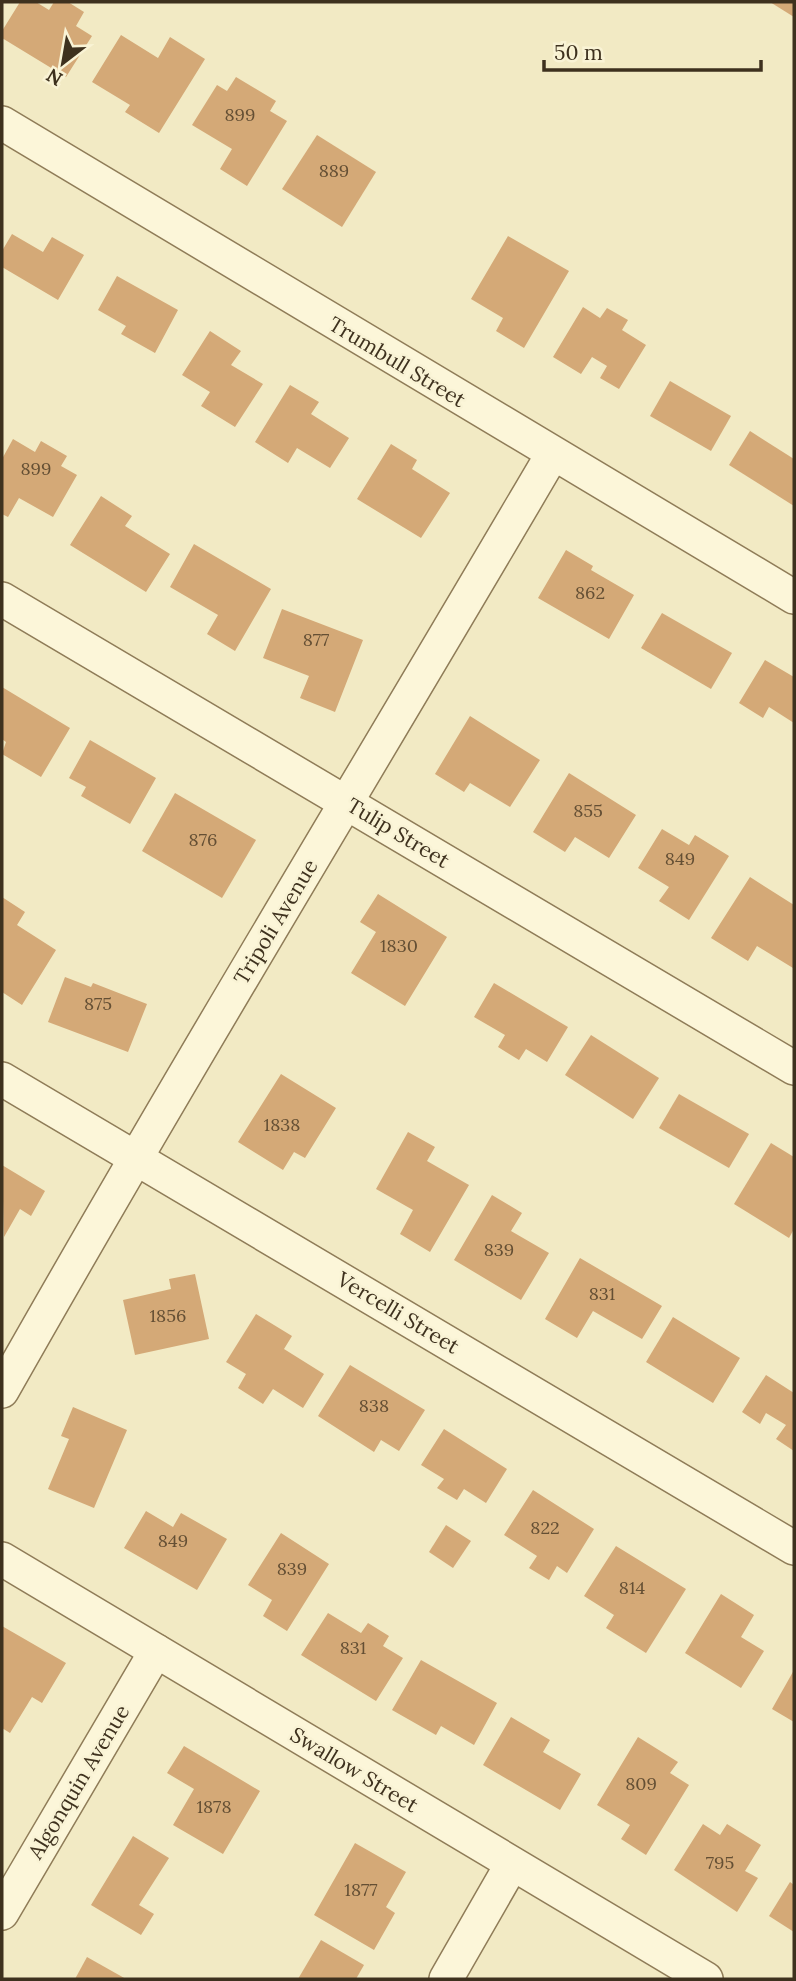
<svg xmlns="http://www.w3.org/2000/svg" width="796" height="1981" font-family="Lora,serif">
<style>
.building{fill:#d4a977}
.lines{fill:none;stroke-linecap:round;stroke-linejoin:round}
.minor-casing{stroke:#8f7c58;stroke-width:36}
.minor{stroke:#fcf6d9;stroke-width:33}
.labels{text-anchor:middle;stroke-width:5;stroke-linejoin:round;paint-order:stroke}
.number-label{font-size:18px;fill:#644f34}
.street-label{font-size:21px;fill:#3e311e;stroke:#f9f3d5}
</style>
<rect width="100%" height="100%" fill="#f2eac4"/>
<g class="building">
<polygon points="20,2 36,2 49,10 54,2 68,2 84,12 76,26 92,36 66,77 2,38 2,31"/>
<polygon points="770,2 794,2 794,17"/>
<polygon points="121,35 158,58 170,37 205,59 159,133 125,112 130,105 92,82"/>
<polygon points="236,77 276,101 270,111 287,121 247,186 220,169 232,149 192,125 217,85 227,91"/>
<polygon points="317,135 376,172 342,227 282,189"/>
<polygon points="12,234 43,252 52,237 84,255 58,300 2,267 2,251"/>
<polygon points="508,236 569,271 524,348 496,331 503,318 471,299"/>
<polygon points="117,276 178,310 155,353 121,334 126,326 98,310"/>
<polygon points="583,307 600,318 607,308 628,320 622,330 646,345 619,389 600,378 607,366 592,357 581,374 553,357"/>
<polygon points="210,331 241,351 231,365 263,384 235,427 201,406 210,392 182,375"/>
<polygon points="670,381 731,416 711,451 650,416"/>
<polygon points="290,385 319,402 311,414 349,438 330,468 297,448 288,463 255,442"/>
<polygon points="750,431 794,459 794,506 729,465"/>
<polygon points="13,439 35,452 41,441 67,456 61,466 77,475 53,517 19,498 8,517 2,514 2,459"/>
<polygon points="391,444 417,460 412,469 450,493 421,538 357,499"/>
<polygon points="101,496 132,516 125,526 170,554 146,592 70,545"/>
<polygon points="194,544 271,589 235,651 207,634 218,615 170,587"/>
<polygon points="566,550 593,566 591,570 634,595 609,639 538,598"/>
<polygon points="282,609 363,640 335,712 300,698 309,676 263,658"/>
<polygon points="662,613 732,653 711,689 641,648"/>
<polygon points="765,660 794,677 794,723 769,707 763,718 739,703"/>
<polygon points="2,687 70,728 41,777 2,754 6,742 2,739"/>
<polygon points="470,716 540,760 510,807 470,783 464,792 435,774"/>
<polygon points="90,740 156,778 130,824 81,796 86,787 69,778"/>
<polygon points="569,773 636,815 609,858 575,837 565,852 533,832"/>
<polygon points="175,793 256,840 222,898 142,851"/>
<polygon points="662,829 689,845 695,835 729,856 689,920 659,901 669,887 638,868"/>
<polygon points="750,877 794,905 793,968 757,946 748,961 711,938"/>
<polygon points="378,894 447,937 405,1006 351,973 376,932 360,922"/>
<polygon points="2,897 25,912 17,925 56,950 22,1005 2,992"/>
<polygon points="65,977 91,987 93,983 147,1004 128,1052 48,1022"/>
<polygon points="494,983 568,1027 547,1062 526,1049 519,1060 498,1047 505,1035 474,1017"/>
<polygon points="591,1035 659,1078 633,1119 565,1075"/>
<polygon points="281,1074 336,1108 305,1158 294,1152 283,1170 238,1142"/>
<polygon points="679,1094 749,1134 729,1168 659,1128"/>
<polygon points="408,1132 435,1147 427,1161 469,1185 430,1252 400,1234 413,1210 376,1189"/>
<polygon points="771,1143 794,1157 794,1229 789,1238 734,1204"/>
<polygon points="2,1165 45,1191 31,1216 20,1209 4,1237"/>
<polygon points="492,1195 522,1213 511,1231 549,1253 521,1300 454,1260"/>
<polygon points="580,1258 662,1306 642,1339 593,1311 577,1338 545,1319"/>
<polygon points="195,1274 209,1339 135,1355 123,1300 171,1289 169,1279"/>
<polygon points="256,1314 292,1336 284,1349 324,1374 303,1408 273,1389 263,1404 238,1388 246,1374 226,1362"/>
<polygon points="673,1317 740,1358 713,1403 646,1362"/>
<polygon points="350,1365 425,1410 399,1451 381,1440 374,1452 318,1416"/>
<polygon points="766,1375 794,1393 794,1451 776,1439 786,1425 766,1413 760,1424 742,1412"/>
<polygon points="73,1407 127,1430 94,1508 48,1489 69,1439 61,1436"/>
<polygon points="444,1429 507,1469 486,1503 464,1489 457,1500 437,1488 444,1479 421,1465"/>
<polygon points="533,1490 594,1529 567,1573 557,1566 549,1580 529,1568 537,1556 504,1535"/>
<polygon points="146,1511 173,1527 181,1513 227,1539 197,1590 124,1548"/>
<polygon points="446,1525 471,1541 453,1568 429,1552"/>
<polygon points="281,1533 329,1564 287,1631 263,1616 272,1600 248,1585"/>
<polygon points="616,1546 686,1589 646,1653 606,1628 614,1615 584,1596"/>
<polygon points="721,1594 754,1615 741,1637 764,1651 741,1688 685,1653"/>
<polygon points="328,1613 361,1633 368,1623 389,1636 383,1646 403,1658 376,1701 301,1655"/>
<polygon points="2,1626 66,1663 42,1703 32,1697 10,1733 2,1728"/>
<polygon points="421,1660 497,1703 474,1745 441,1726 436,1735 392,1710"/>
<polygon points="794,1670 794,1722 772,1709"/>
<polygon points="511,1717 550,1740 543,1752 581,1774 560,1810 483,1765"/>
<polygon points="638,1737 678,1762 670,1773 689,1785 646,1855 621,1839 630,1825 597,1805"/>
<polygon points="184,1746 260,1791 223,1854 173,1825 194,1789 167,1773"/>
<polygon points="703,1824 720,1835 727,1824 761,1845 745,1871 758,1878 737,1912 674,1870"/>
<polygon points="133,1836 169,1858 139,1905 154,1914 141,1935 91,1905"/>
<polygon points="355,1843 406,1872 386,1907 395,1913 374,1950 314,1915"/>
<polygon points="790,1882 794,1885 794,1932 769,1916"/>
<polygon points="321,1940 364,1965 356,1979 298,1979"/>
<polygon points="87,1957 126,1979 75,1979"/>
</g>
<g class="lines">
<defs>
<g id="minor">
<polyline points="2,123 794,597"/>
<polyline points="2,599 794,1068"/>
<polyline points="2,1079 794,1548"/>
<path d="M2 1391C180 1076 369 767 552 455"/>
<polyline points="2,1559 706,1979"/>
<polyline points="2,1913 156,1651"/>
<polyline points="446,1979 512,1864"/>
</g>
</defs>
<use href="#minor" class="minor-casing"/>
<use href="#minor" class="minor"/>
</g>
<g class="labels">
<g class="number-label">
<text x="240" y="121">899</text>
<text x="334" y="177">889</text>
<text x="36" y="475">899</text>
<text x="590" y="599">862</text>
<text x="316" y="646">877</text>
<text x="588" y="817">855</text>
<text x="203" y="846">876</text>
<text x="680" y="865">849</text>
<text x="399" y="952">1830</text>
<text x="98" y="1010">875</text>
<text x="282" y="1131">1838</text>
<text x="499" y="1256">839</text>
<text x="602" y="1300">831</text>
<text x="168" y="1322">1856</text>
<text x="374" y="1412">838</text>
<text x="545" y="1534">822</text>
<text x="173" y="1547">849</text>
<text x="292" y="1575">839</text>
<text x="632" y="1594">814</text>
<text x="353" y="1654">831</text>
<text x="641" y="1790">809</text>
<text x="214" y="1813">1878</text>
<text x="720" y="1869">795</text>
<text x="361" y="1896">1877</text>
</g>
<g class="street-label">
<text transform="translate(397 362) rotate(31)" y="7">Trumbull Street</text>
<text transform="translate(398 833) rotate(31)" y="7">Tulip Street</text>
<text transform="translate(276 922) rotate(-59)" y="7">Tripoli Avenue</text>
<text transform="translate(398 1313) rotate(31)" y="7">Vercelli Street</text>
<text transform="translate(354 1770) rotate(31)" y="7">Swallow Street</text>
<text transform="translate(79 1782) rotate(-59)" y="7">Algonquin Avenue</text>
</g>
</g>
<rect width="796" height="1981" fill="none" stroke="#3e311e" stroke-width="7"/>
<g transform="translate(63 63) rotate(211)" stroke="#f9f3d5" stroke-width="5" paint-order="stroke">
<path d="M0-5L12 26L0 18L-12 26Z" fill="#3e311e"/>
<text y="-10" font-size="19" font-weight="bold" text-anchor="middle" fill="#3e311e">N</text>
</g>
<path d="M544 60v10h217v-10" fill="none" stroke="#3e311e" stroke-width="3.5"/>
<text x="554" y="60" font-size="21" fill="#3e311e" stroke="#f9f3d5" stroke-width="5" paint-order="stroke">50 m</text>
</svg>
